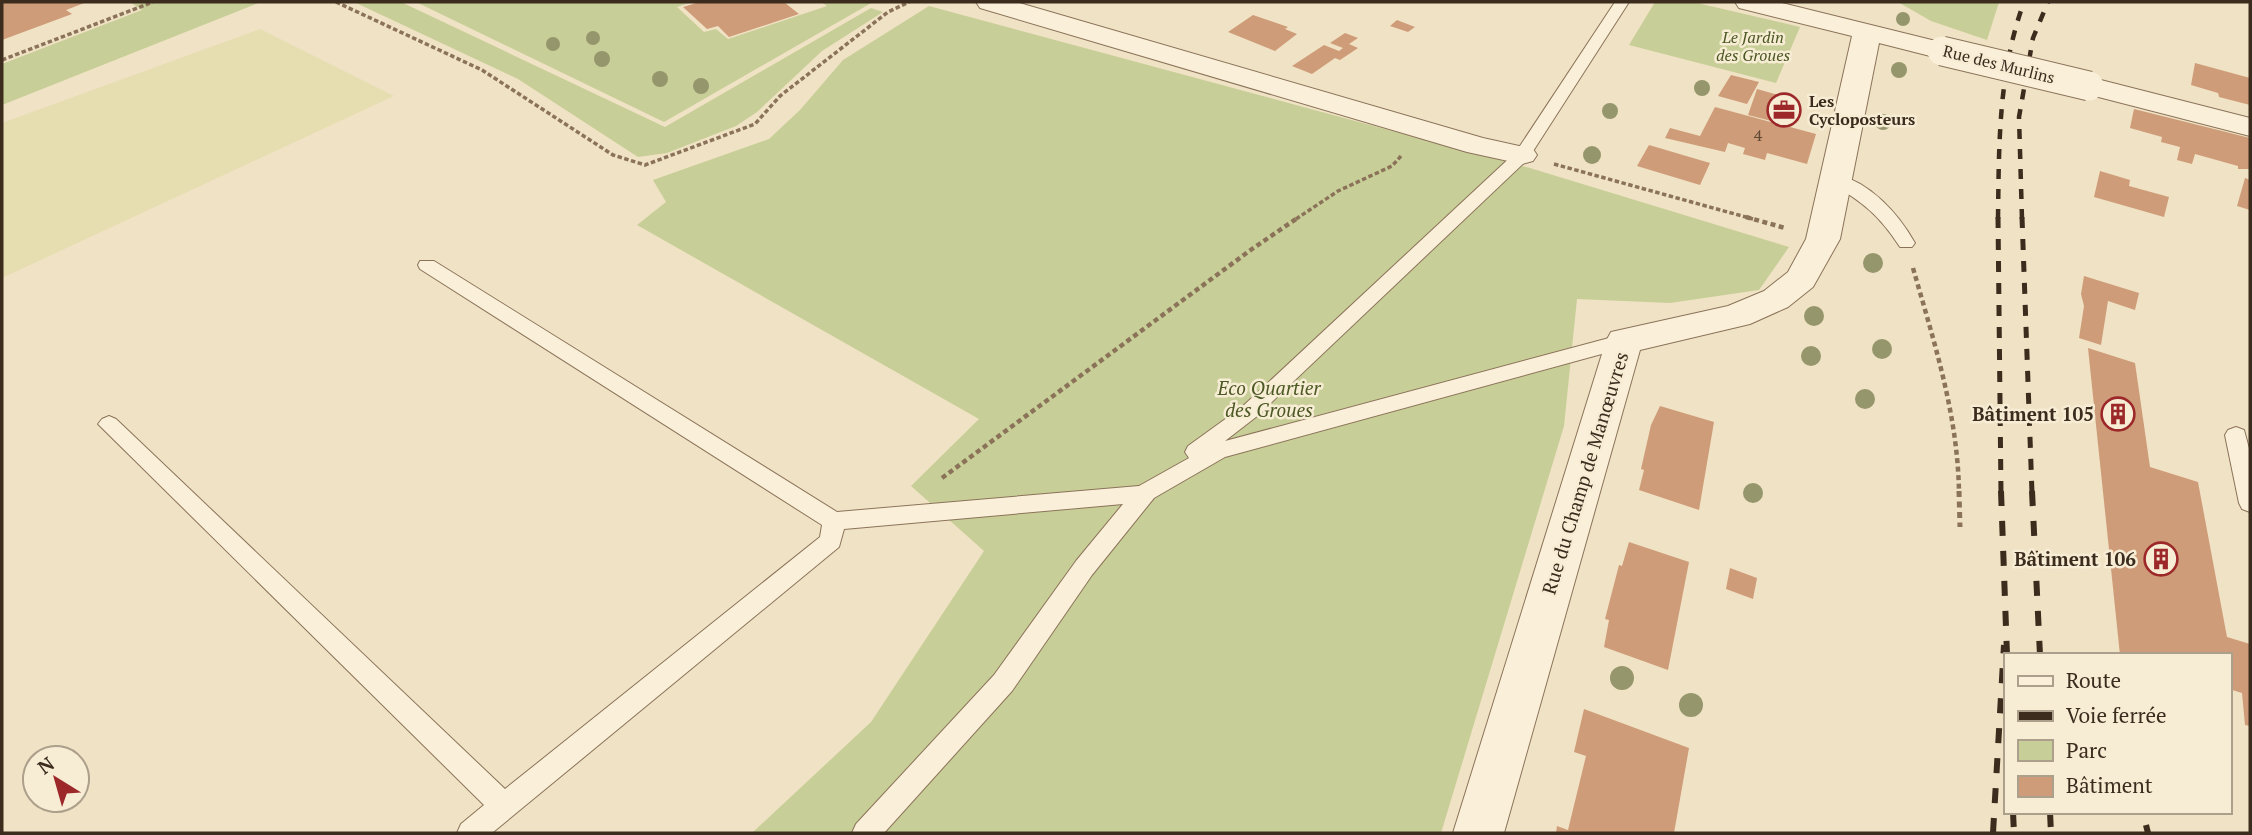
<svg xmlns="http://www.w3.org/2000/svg" width="2252" height="835" font-family="'PT Serif',serif">
<style>
.farmland{fill:#e6ddb1}
.green{fill:#c8ce97}
.building{fill:#cf9c79}
.lines{fill:none;stroke-linecap:round;stroke-linejoin:round}
.service-casing{stroke:#8b735a;stroke-width:2}
.minor-casing{stroke:#8b735a;stroke-width:2}
.path-far2{stroke:#8b735a;stroke-width:3.5;stroke-dasharray:4.5 2.5;stroke-linecap:butt}
.path-far1{stroke:#8b735a;stroke-width:4.5;stroke-dasharray:5 3.5;stroke-linecap:butt}
.path{stroke:#8b735a;stroke-width:5;stroke-dasharray:6 4.5;stroke-linecap:butt}
.service{fill:#faefd8;fill-rule:evenodd}
.minor{fill:#faefd8;fill-rule:evenodd}
.rail-far2{stroke:#3b2c1e;stroke-width:4.5;stroke-dasharray:10 10;stroke-linecap:butt}
.rail-far1{stroke:#3b2c1e;stroke-width:5;stroke-dasharray:11 11;stroke-linecap:butt}
.rail{stroke:#3b2c1e;stroke-width:6;stroke-dasharray:15 15;stroke-linecap:butt}
.minor-bridge-casing{stroke:#8b735a;stroke-width:31;stroke-linecap:butt}
.minor-bridge{stroke:#faefd8;stroke-width:29}
.tree{fill:#95966c}
.labels{text-anchor:middle;stroke-width:5;stroke-linejoin:round;paint-order:stroke}
.far-park-label{font-size:16px;font-style:italic;fill:#4b5824;stroke:#f7ecd4}
.far-street-label{font-size:16px;fill:#3b2c1e;stroke:#f7ecd4}
.far-poi-label{font-size:16px;font-weight:bold;fill:#3b2c1e;stroke:#f7ecd4;text-anchor:start}
.number-label{font-size:16px;fill:#604835}
.park-label{font-size:19px;font-style:italic;fill:#4b5824;stroke:#f7ecd4}
.poi-label{font-size:19px;font-weight:bold;fill:#3b2c1e;stroke:#f7ecd4;text-anchor:end}
.street-label{font-size:19px;fill:#3b2c1e;stroke:#f7ecd4}
</style>
<rect width="100%" height="100%" fill="#f0e2c4"/>
<polygon class="farmland" points="260,29 394,96 2,278 2,123"/>
<g class="green">
<polygon points="130,2 261,2 2,105 2,64 142,10"/>
<polygon points="354,2 401,2 665,127 871,8 883,12 822,51 757,112 736,126 667,153 638,157 518,79"/>
<polygon points="416,2 692,2 677,7 704,32 716,29 728,39 827,6 822,2 873,2 664,122"/>
<polygon points="1655,2 1693,2 1800,27 1776,83 1629,45"/>
<polygon points="1898,2 1999,2 1987,40 1931,21"/>
<polygon points="929,6 1530,168 1789,247 1759,290 1670,303 1577,299 1564,426 1441,833 752,833 871,722 984,551 911,486 979,419 637,225 666,202 653,180 769,139 800,110 843,60"/>
</g>
<g class="building">
<polygon points="2,2 87,2 66,10 72,14 2,40"/>
<polygon points="700,2 784,2 799,14 729,37 718,26 707,29 683,7"/>
<polygon points="1253,15 1288,27 1285,29 1297,34 1275,51 1228,32"/>
<polygon points="1397,20 1415,27 1408,32 1390,26"/>
<polygon points="1345,33 1358,38 1349,44 1358,48 1340,60 1335,58 1312,74 1292,66 1324,45 1339,51 1343,48 1330,43"/>
<polygon points="2195,63 2250,78 2250,105 2219,97 2218,93 2191,85"/>
<polygon points="1731,75 1759,82 1747,104 1718,96"/>
<polygon points="1757,89 1800,101 1791,126 1748,115"/>
<polygon points="1715,107 1816,134 1807,164 1767,153 1765,160 1743,154 1745,148 1728,143 1725,152 1665,138 1670,128 1700,136"/>
<polygon points="2134,109 2250,138 2250,169 2238,169 2238,166 2195,154 2192,164 2177,160 2180,147 2161,142 2162,137 2130,128"/>
<polygon points="1649,145 1710,163 1700,185 1637,166"/>
<polygon points="2100,171 2130,180 2129,186 2169,197 2164,217 2094,197"/>
<polygon points="2245,178 2250,180 2250,210 2237,206"/>
<polygon points="2084,276 2139,293 2135,310 2108,301 2101,345 2079,338 2084,306 2081,294"/>
<polygon points="2088,348 2135,363 2150,467 2198,482 2227,637 2250,644 2250,726 2245,725 2242,693 2229,689 2229,655 2120,655"/>
<polygon points="1660,406 1714,422 1699,510 1639,490 1644,470 1641,469 1651,425"/>
<polygon points="1629,542 1689,562 1668,670 1604,647 1609,620 1605,619 1619,565 1622,566"/>
<polygon points="1730,568 1757,578 1753,599 1726,589"/>
<polygon points="1584,709 1689,748 1674,833 1556,833 1557,826 1568,830 1586,756 1574,752"/>
</g>
<g class="lines">
<defs>
<g id="service">
<polygon points="1615,2 1629,2 1528,159 1256,417 1225,441 1624,334 1631,336 1634,341 1631,346 1225,457 1154,498 1092,575 1012,691 884,833 852,833 856,824 994,675 1076,561 1123,504 844,529 839,547 492,833 457,833 461,824 484,805 98,424 102,419 109,416 116,419 505,789 820,537 822,525 420,269 418,265 420,261 434,261 837,512 1139,486 1189,458 1185,452 1188,446 1242,407 1516,152"/>
<path d="M1836 174C1871 183 1898 213 1915 243L1912 247H1900C1879 215 1863 202 1830 183L1827 179 1830 175Z"/>
<polygon points="2236,427 2244,430 2250,452 2250,512 2242,509 2239,503 2225,435 2228,430"/>
</g>
<g id="minor">
<polygon points="976,2 1016,2 1483,138 1533,149 1537,155 1533,161 1522,164 1467,152 980,8"/>
<polygon points="1735,2 1778,2 1952,45 1956,51 1952,57 1942,59 1879,43 1840,239 1813,287 1788,307 1750,324 1640,350 1504,833 1453,833 1606,341 1611,332 1728,306 1764,291 1788,272 1806,239 1852,36 1739,8"/>
<polygon points="2089,77 2250,118 2250,136 2079,92 2075,86 2079,80"/>
</g>
</defs>
<use href="#service" class="service-casing"/>
<use href="#minor" class="minor-casing"/>
<g class="path-far2">
<polyline points="336,2 482,70 613,155 645,165 755,124 780,96 888,12 909,2"/>
<polyline points="2,60 153,2"/>
<polyline points="1554,164 1753,219"/>
<polyline points="1296,219 1338,191 1392,166 1401,156"/>
</g>
<g class="path-far1">
<polyline points="1746,217 1785,228"/>
<path d="M1913 268C1934 342 1958 415 1959 493"/>
<polyline points="942,478 1252,249 1299,217"/>
</g>
<polyline class="path" points="1959,491 1960,527"/>
<use href="#service" class="service"/>
<use href="#minor" class="minor"/>
<g class="rail-far2">
<path d="M1998 219C1999 145 1998 73 2024 2"/>
<polyline points="2022,219 2019,117 2033,38 2048,2"/>
</g>
<g class="rail-far1">
<polyline points="1998,217 2001,493"/>
<polyline points="2022,217 2032,493"/>
</g>
<g class="rail">
<polyline points="2001,491 2007,655"/>
<polyline points="2032,491 2040,655"/>
<polyline points="2013,812 2014,833"/>
<polyline points="2050,812 2051,833"/>
<polyline points="2146,825 2148,833"/>
<polyline points="1993,833 2004,645"/>
</g>
<defs>
<polyline id="minor-bridge" points="1942,51 2089,86"/>
</defs>
<use href="#minor-bridge" class="minor-bridge-casing"/>
<use href="#minor-bridge" class="minor-bridge"/>
</g>
<g class="tree">
<circle cx="1903" cy="19" r="7"/>
<circle cx="593" cy="38" r="7"/>
<circle cx="553" cy="44" r="7"/>
<circle cx="602" cy="59" r="8"/>
<circle cx="1899" cy="70" r="8"/>
<circle cx="660" cy="79" r="8"/>
<circle cx="701" cy="86" r="8"/>
<circle cx="1702" cy="88" r="8"/>
<circle cx="1610" cy="111" r="8"/>
<circle cx="1883" cy="122" r="8"/>
<circle cx="1592" cy="155" r="9"/>
<circle cx="1873" cy="263" r="10"/>
<circle cx="1814" cy="316" r="10"/>
<circle cx="1882" cy="349" r="10"/>
<circle cx="1811" cy="356" r="10"/>
<circle cx="1865" cy="399" r="10"/>
<circle cx="1753" cy="493" r="10"/>
<circle cx="1622" cy="678" r="12"/>
<circle cx="1691" cy="705" r="12"/>
</g>
<defs>
<symbol id="office-ring" viewBox="-11 -11 22 22"><circle r="9.5" fill="#f7ecd4" stroke="#9c282a" stroke-width="1.5"/><path d="M-6-3h4V-5.5h4V-3h4V5H-6ZM-1-4.5V-3h2v-1.5ZM-6 0V1H6V0Z" fill="#9c282a"/></symbol>
<symbol id="building-ring" viewBox="-11 -11 22 22"><circle r="9.5" fill="#f7ecd4" stroke="#9c282a" stroke-width="1.5"/><path d="M-4-6H4V6H1V3H-1V6H-4ZM-2.5-4.3h1.7v1.8h-1.7ZM.8-4.3h1.7v1.8H.8ZM-2.5-1h1.7V.8h-1.7ZM.8-1h1.7V.8H.8Z" fill="#9c282a"/></symbol>
</defs>
<g fill-rule="evenodd">
<use href="#office-ring" x="1765" y="91" width="38" height="38"/>
<use href="#building-ring" x="2099" y="395" width="38" height="38"/>
<use href="#building-ring" x="2142" y="540" width="38" height="38"/>
</g>
<g class="labels">
<g class="far-park-label">
<text x="1753" y="43">Le Jardin<tspan x="1753" dy="18">des Groues</tspan></text>
</g>
<g class="far-street-label">
<text transform="translate(1999 64) rotate(14)" y="6">Rue des Murlins</text>
</g>
<g class="far-poi-label">
<text x="1809" y="107">Les<tspan x="1809" dy="18">Cycloposteurs</tspan></text>
</g>
<g class="number-label">
<text x="1758" y="141">4</text>
</g>
<g class="park-label">
<text x="1269" y="395">Eco Quartier<tspan x="1269" dy="22">des Groues</tspan></text>
</g>
<g class="poi-label">
<text x="2094" y="421">Bâtiment 105</text>
<text x="2136" y="566">Bâtiment 106</text>
</g>
<g class="street-label">
<text transform="translate(1585 473) rotate(-73)" y="7">Rue du Champ de Manœuvres</text>
</g>
</g>
<rect width="2252" height="835" fill="none" stroke="#3b2c1e" stroke-width="7"/>
<rect x="2004" y="653" width="228" height="161" fill="#f7ecd4" stroke="#ac9f8b" stroke-width="2"/>
<rect x="2018" y="676" width="35" height="10" fill="#faefd8" stroke="#ac9f8b" stroke-width="2"/>
<text x="2066" y="688" font-size="21" fill="#3b2c1e">Route</text>
<rect x="2018" y="711" width="35" height="10" fill="#3b2c1e" stroke="#ac9f8b" stroke-width="2"/>
<text x="2066" y="723" font-size="21" fill="#3b2c1e">Voie ferrée</text>
<rect x="2018" y="740" width="35" height="21" fill="#c8ce97" stroke="#ac9f8b" stroke-width="2"/>
<text x="2066" y="758" font-size="21" fill="#3b2c1e">Parc</text>
<rect x="2018" y="776" width="35" height="21" fill="#cf9c79" stroke="#ac9f8b" stroke-width="2"/>
<text x="2066" y="793" font-size="21" fill="#3b2c1e">Bâtiment</text>
<g transform="translate(56 779) rotate(323)"><circle r="33" fill="#f7ecd4" stroke="#ac9f8b" stroke-width="2"/>
<path d="M0-5L12 26L0 18L-12 26Z" fill="#9c282a"/>
<text y="-10" font-size="19" font-weight="bold" text-anchor="middle" fill="#3b2c1e">N</text>
</g>
</svg>
